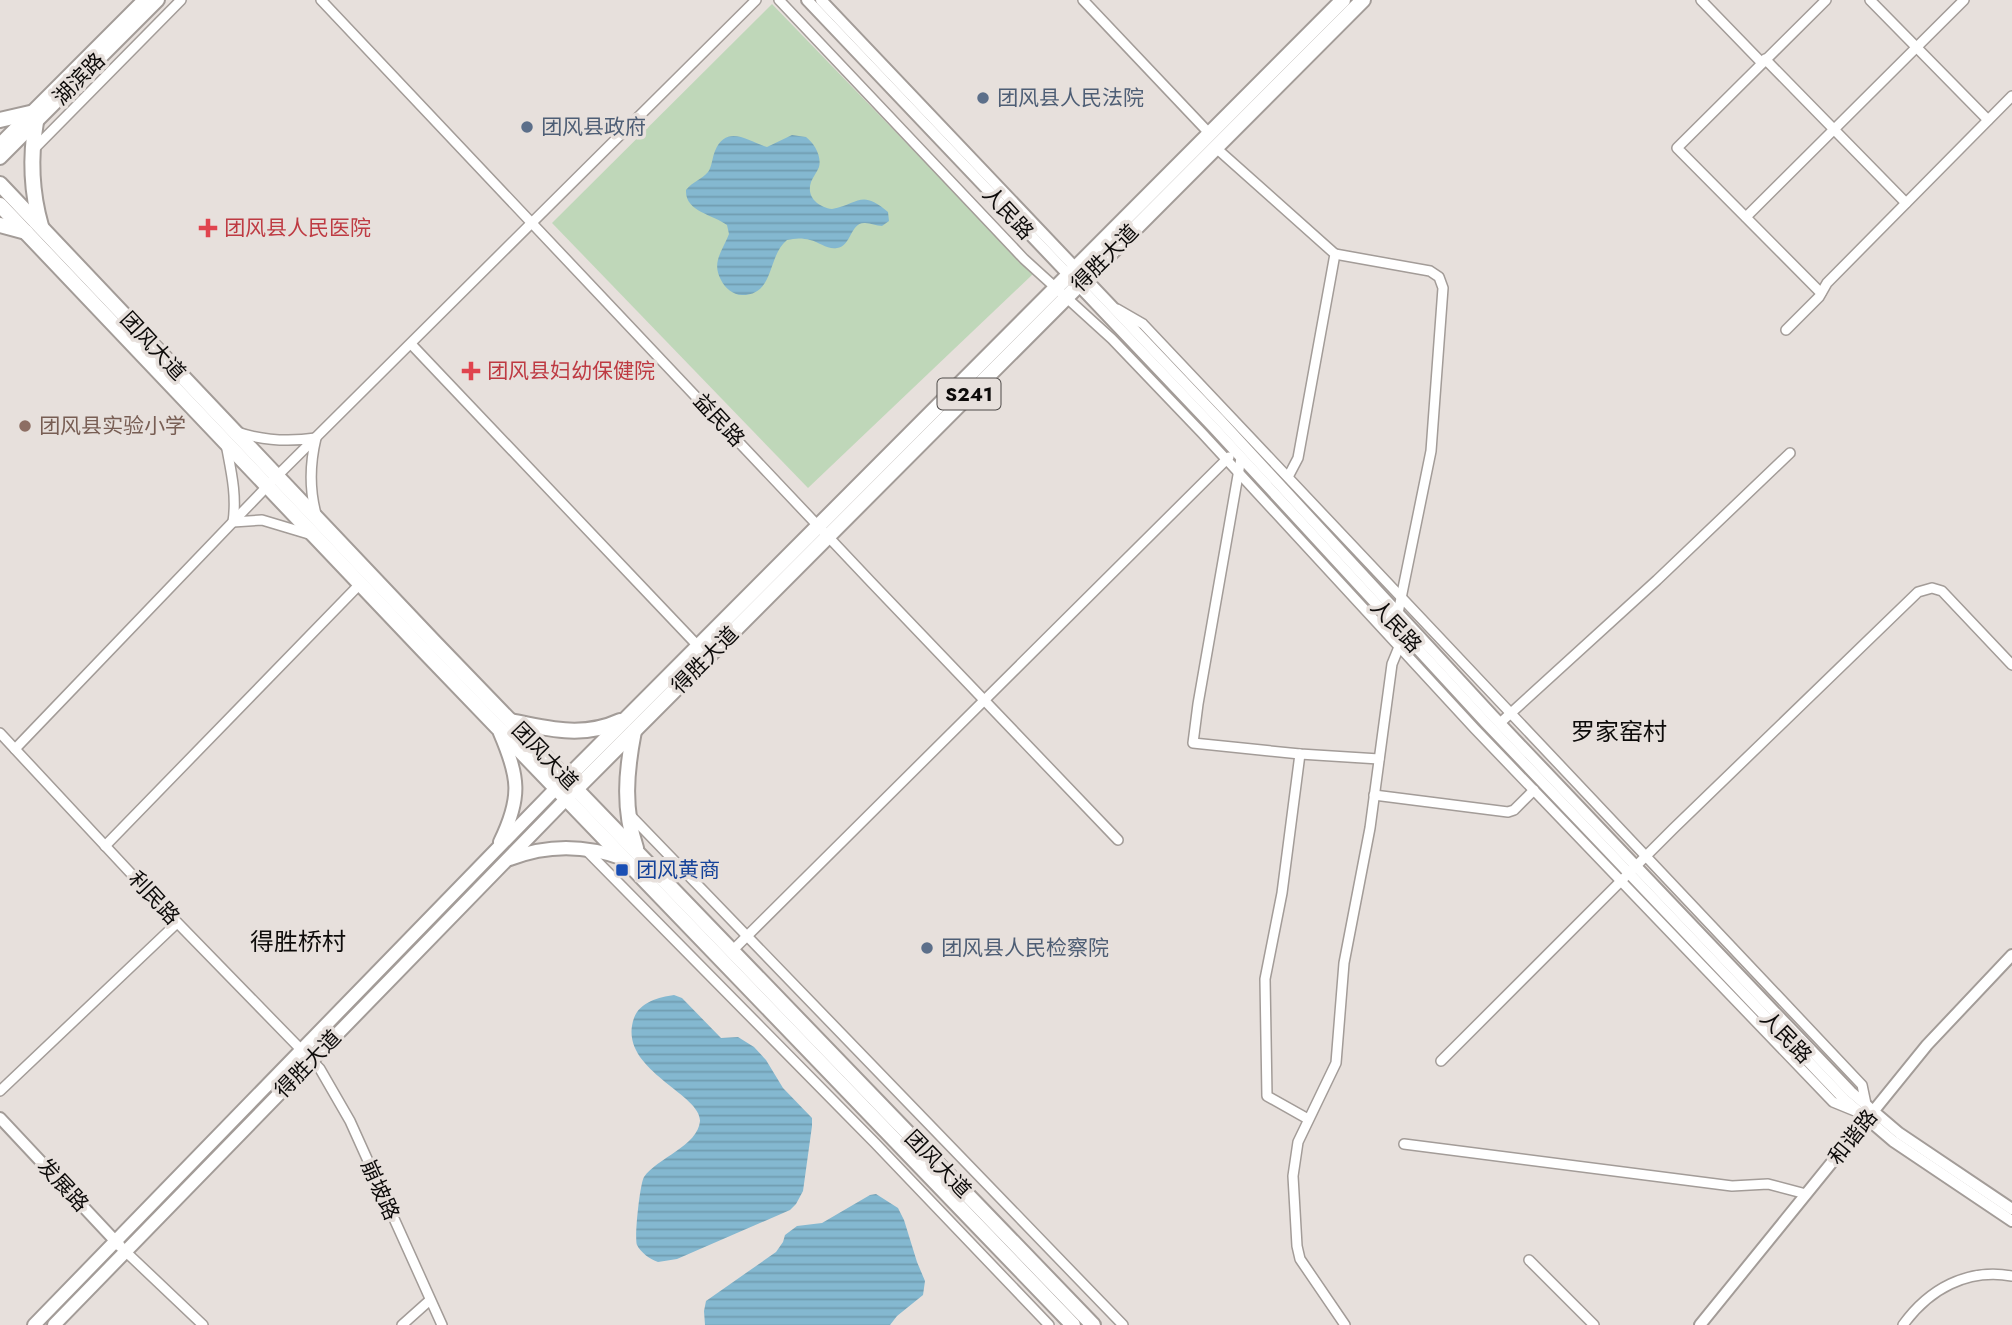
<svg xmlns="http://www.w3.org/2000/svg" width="2012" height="1325" font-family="Jost,'Noto Sans SC',sans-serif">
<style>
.green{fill:#bfd7b9}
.water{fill:url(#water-rules)}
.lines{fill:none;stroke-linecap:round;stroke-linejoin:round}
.minor-casing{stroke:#a39c98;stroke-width:12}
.tertiary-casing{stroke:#a39c98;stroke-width:14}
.secondary-casing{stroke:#a39c98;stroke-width:16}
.primary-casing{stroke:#a39c98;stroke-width:18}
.minor{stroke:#fff;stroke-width:9}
.tertiary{stroke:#fff;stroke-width:10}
.secondary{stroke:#fff;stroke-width:12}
.primary{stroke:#fff;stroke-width:14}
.service-dot{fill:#5c6f8a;stroke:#e7e0dc;stroke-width:2.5}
.health-dot{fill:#e0444e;stroke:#e7e0dc;stroke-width:2.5}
.education-dot{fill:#8d6e63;stroke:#e7e0dc;stroke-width:2.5}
.transit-dot{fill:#1a4fb4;stroke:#e7e0dc;stroke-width:2.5}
.labels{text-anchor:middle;stroke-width:7;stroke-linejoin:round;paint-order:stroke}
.shield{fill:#e7e0dc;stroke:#4e4b49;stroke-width:2}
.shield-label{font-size:19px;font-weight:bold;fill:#0d0b0a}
.street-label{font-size:21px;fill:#0d0b0a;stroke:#e7e0dc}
.service-label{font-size:21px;fill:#4e5e75;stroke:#e7e0dc;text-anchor:start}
.health-label{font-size:21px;fill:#be3a42;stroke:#e7e0dc;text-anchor:start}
.education-label{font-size:21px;fill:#785e54;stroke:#e7e0dc;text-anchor:start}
.transit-label{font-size:21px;fill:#164399;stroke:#e7e0dc;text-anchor:start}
.quarter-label{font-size:24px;fill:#0d0b0a;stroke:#e7e0dc}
</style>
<defs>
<pattern id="water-rules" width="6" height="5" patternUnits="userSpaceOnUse" patternTransform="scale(1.75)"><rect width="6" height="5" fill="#84b8d0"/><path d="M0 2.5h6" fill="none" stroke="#719db1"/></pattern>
</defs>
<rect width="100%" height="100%" fill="#e7e0dc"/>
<polygon class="green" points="772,4 1033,274 808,488 552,223"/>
<g class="water">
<path d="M792 135 806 137C814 143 822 156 819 167 817 172 813 177 811 182 806 197 818 207 832 209 859 204 861 189 888 212L889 221 882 226C876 226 871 223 865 223 850 222 852 246 837 248 828 250 819 242 810 240 803 238 795 238 787 240 767 256 775 295 742 295 733 295 725 288 721 280 711 262 723 250 729 234L727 225C713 214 685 212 686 190 692 182 702 179 708 172 712 167 712 158 715 151 727 123 749 142 767 147Z"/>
<path d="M674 995 682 998 721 1038 738 1037 754 1047 766 1060 783 1088 812 1118V1126L803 1191 796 1204 790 1210 677 1259 658 1262C650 1259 641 1253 637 1245 634 1239 640 1183 644 1177 657 1158 698 1146 700 1121 701 1093 616 1069 634 1018 640 1002 659 997 674 995Z"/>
<polygon points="876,1194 898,1208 904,1220 917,1262 925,1281 923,1295 897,1316 890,1325 705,1325 704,1311 706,1301 776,1252 783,1242 785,1235 797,1226 822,1223 870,1195"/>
</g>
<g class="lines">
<defs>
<g id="minor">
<polyline points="321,0 872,583 1118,840"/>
<polyline points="779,0 1024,259 1112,339 1202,433 1475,729 1833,1102 1855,1111"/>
<polyline points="1083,0 1209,133"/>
<polyline points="1701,0 1762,63"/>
<polyline points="1870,0 1988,120"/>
<polyline points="1765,59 1906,203"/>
<polyline points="1215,147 1335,254 1298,458 1288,477"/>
<polyline points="33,150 181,0"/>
<polyline points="1746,217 1964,0"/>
<polyline points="1335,254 1430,271 1439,277 1443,288 1431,451 1398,613"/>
<polyline points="1821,293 1677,148 1826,0"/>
<polyline points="1117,309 1143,324 1862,1085 1866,1104"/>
<polyline points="1786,330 1819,297 1827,283 2012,96"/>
<polyline points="411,344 698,646"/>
<path d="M237 432C264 441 289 442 316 438 310 463 309 488 316 514"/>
<path d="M226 444C231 471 237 495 233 522L262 520 312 535"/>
<polyline points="1241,458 1198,704 1193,743 1300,754 1379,759"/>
<polyline points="1500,723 1657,580 1790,453"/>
<polyline points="0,733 165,910 320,1069 350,1121 442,1325"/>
<polyline points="15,749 277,476 756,0"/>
<polyline points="1300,754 1282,893 1265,979 1267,1096 1308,1119"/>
<polyline points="1374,795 1508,812 1514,810 1534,790"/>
<polyline points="630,815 1123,1325"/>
<polyline points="105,846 360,584"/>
<polyline points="586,850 875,1143 1049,1325"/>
<polyline points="732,951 1229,457"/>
<polyline points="1441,1061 1673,829 1918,592 1932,588 1942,591 2012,665"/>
<polyline points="0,1091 177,923"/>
<polyline points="1404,1144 1732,1186 1768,1184 1806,1194"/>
<polyline points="125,1251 203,1325"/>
<polyline points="1529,1260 1594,1325"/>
<polyline points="402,1325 430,1300"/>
<polyline points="1345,1325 1300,1259 1297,1246 1293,1176 1298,1142 1336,1063 1344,963 1370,828 1392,664 1401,642"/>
<path d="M1903 1325C1929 1289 1967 1268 2012 1276"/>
</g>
<g id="tertiary">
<polyline points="807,0 1213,427 1486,723 1844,1099 1893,1141 2012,1221"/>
<polyline points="821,0 1220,420 1493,716 1851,1092 1899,1133 2012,1209"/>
<polyline points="0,1118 120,1246"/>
<polyline points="1700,1325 1927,1045 2012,955"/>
</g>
<g id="secondary">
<polyline points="0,144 144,0"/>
<polyline points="0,158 158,0"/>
<path d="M500 842C522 797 519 777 500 733"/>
<path d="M510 859C548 844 586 845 624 859"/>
<polyline points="34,1325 563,781"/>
<polyline points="54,1325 571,794"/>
</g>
<g id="primary">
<polyline points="0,120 30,113"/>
<path d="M36 122C30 157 31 191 41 226"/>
<polyline points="0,184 434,642 1093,1325"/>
<polyline points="0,205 424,651 1073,1325"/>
<polyline points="0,225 26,232"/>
<path d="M511 721C549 729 583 738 620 721"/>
<path d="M634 731C626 772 623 809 636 848"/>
<polyline points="566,779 1343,0"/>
<polyline points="576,789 1363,0"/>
</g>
</defs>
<use href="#minor" class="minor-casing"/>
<use href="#tertiary" class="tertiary-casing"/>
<use href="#secondary" class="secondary-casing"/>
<use href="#primary" class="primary-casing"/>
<use href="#minor" class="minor"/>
<use href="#tertiary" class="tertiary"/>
<use href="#secondary" class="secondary"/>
<use href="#primary" class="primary"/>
</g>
<g class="service-dot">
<circle cx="983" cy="98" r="7"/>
<circle cx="527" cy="127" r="7"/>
<circle cx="927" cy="948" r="7"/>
</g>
<g class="health-dot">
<path d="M204.5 217.5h7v7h7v7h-7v7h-7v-7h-7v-7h7z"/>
<path d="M467.5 360.5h7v7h7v7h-7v7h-7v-7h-7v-7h7z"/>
</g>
<circle class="education-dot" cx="25" cy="426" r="7"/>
<rect class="transit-dot" x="615" y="863" width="14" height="14" rx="3.5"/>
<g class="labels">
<rect class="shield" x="937.5" y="378.5" width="63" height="31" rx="5"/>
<g class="shield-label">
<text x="969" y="401">S241</text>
</g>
<g class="street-label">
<text transform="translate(79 79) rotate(-45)" y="7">湖滨路</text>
<text transform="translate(1008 213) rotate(47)" y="7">人民路</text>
<text transform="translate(1105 258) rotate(-45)" y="7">得胜大道</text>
<text transform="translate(153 346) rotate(47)" y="7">团风大道</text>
<text transform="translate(719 420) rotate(47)" y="7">益民路</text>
<text transform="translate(1396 626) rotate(47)" y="7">人民路</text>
<text transform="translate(705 660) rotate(-45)" y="7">得胜大道</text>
<text transform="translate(545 756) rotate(46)" y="7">团风大道</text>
<text transform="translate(154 898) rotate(47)" y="7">利民路</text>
<text transform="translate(1786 1037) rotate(46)" y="7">人民路</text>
<text transform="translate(308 1064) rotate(-46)" y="7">得胜大道</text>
<text transform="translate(1853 1137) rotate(-51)" y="7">和谐路</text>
<text transform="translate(938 1164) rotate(46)" y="7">团风大道</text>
<text transform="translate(63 1185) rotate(47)" y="7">发展路</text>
<text transform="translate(380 1190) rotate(66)" y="7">崩坡路</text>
</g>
<g class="service-label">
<text x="997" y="105">团风县人民法院</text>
<text x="541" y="134">团风县政府</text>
<text x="941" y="955">团风县人民检察院</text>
</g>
<g class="health-label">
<text x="224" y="235">团风县人民医院</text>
<text x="487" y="378">团风县妇幼保健院</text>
</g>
<g class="education-label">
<text x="39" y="433">团风县实验小学</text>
</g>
<g class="transit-label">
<text x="636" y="877">团风黄商</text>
</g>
<g class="quarter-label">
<text x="1619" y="740">罗家窑村</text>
<text x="298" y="950">得胜桥村</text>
</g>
</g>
</svg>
